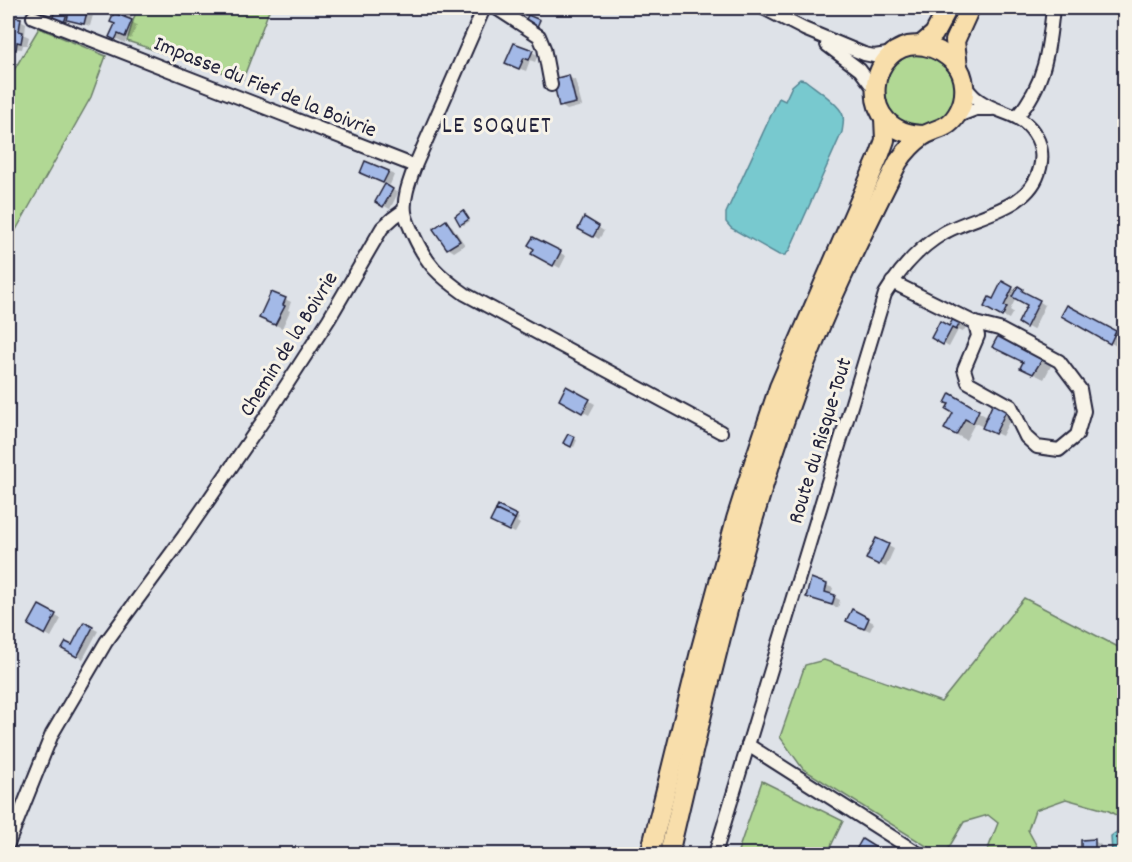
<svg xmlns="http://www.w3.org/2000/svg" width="1132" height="862" font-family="Dekko,sans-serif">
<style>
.green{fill:#b1d894;stroke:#6a7d68;stroke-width:1.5}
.water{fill:#78c9cf;stroke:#568694;stroke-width:1.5}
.shadow{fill:#0003}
.building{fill:#a3b9e7;stroke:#22223b;stroke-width:1.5}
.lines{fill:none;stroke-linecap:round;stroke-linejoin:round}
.minor-casing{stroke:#22223b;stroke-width:16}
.highway-casing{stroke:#22223b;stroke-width:22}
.minor{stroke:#f7f3e8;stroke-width:12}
.highway{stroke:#f8deab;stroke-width:18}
.labels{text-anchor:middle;stroke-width:6;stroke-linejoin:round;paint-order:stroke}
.street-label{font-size:22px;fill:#22223b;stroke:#f7f3e8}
.neighbourhood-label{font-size:24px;letter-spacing:1.5px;fill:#22223b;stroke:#f7f3e8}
</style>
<rect width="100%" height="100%" fill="#dee2e8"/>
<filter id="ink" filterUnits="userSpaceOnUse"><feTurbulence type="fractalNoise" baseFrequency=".0167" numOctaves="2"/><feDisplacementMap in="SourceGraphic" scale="12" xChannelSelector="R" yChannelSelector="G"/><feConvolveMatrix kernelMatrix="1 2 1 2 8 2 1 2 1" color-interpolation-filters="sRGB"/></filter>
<g filter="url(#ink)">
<g class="green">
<polygon points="137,8 270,8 243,79 127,41"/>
<polygon points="39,28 106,56 91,97 8,244 8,80"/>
<path d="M920 53C926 55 934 56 938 59 958 71 962 100 946 117 941 121 931 124 925 128L897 121C893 115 885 107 884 100 878 74 896 57 920 53Z"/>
<polygon points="1024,598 1124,650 1124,820 1109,811 1066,799 1035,810 1028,830 1041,854 986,854 998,823 988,815 964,822 945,854 939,854 803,769 780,737 805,665 824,660 941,702"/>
<polygon points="762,781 843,821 827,854 737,854"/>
</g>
<g class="water">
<path d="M800 79 805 80C815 88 837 102 842 113 845 118 843 126 842 132L789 251 785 255H779L731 228 726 222V213L779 98 785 101 792 86Z"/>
<polygon points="1118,831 1124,832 1124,854 1112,854 1111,836"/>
</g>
<g class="shadow">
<polygon points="19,8 51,8 45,19 33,17"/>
<polygon points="72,8 95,8 90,26 68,19 66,23 57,21 66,15 69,16"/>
<polygon points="114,8 136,8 130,21 137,25 131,39 127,37 125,43 111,36 116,24 112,21 115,12 113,11"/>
<polygon points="9,18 20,20 26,23 25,35 29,37 27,45 23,45 22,49 8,48"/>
<polygon points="532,52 538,55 535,62 530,60 526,71 513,66"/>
<polygon points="568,77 575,80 582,106 567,110 561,106"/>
<polygon points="388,172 394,175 390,185 368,176"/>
<polygon points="386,186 398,193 390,209 377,202"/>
<polygon points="463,212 470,221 464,225 461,224"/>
<polygon points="585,219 604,231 599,239 580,228"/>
<polygon points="446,222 452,226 465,245 454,252 448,248"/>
<polygon points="534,239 566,256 560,268 533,254 536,248"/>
<polygon points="1003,283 1017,291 1018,288 1045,305 1033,330 1020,323 1029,304 1016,298 1010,310 1013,312 1009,319 986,307 994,301"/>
<polygon points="285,299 291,302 288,310 290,311 282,328 267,321"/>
<polygon points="1063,316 1115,332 1124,338 1120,348"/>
<polygon points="953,321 966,327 963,332 958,330 949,347 933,338 949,328"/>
<polygon points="999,336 1052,364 1044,379 1032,373"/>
<polygon points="567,388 595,404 589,415 561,400"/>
<polygon points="950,396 989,418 994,405 1013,414 1002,436 975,423 966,440 946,429 955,413 950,404"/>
<polygon points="569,436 577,440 574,447 565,442"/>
<polygon points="499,508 519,518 517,522 520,524 515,533 498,525"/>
<polygon points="877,540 894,549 886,567 874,562"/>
<polygon points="812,580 833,588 831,595 840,600 838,608 808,596"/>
<polygon points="40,607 61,619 51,637 30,624"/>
<polygon points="852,611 874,623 870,631 854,624"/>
<polygon points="84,624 98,631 83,659 64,648 72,647"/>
<polygon points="862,841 884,854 859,854 856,852"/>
<polygon points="1083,841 1094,841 1101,845 1101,854 1083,854"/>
</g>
<g class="building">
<polygon points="26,8 43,8 39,16 25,9"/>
<polygon points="70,8 88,8 84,24 67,20"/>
<polygon points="112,8 129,8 125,17 111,11"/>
<polygon points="55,10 67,13 64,23 52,20"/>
<polygon points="114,13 132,20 125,37 118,34 115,40 109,37 115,24 110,22"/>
<polygon points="528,15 540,20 536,29 524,24"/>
<polygon points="8,16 21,18 19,31 23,32 21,43 17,42 16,50 8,48"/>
<polygon points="514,43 533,50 529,60 524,58 519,69 505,63"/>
<polygon points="569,75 576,103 559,107 553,79"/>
<polygon points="365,161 389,171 383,183 360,173"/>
<polygon points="385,184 393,189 383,207 375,202"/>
<polygon points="463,210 469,219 460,225 455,216"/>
<polygon points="584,217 599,226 593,237 578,229"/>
<polygon points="446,220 460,241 447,249 433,229"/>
<polygon points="533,237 561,251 553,266 531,254 534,249 528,245"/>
<polygon points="1002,281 1013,287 1004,306 1007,307 1002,317 984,307 989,297 993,299"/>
<polygon points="1018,286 1023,289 1022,291 1040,300 1026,328 1018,323 1027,305 1012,297"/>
<polygon points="271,292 286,298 283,305 285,306 275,325 259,318"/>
<polygon points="1067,305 1116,331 1110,344 1061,316"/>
<polygon points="953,319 960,323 956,330 952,328 943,345 931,338 940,321 949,326"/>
<polygon points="999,334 1043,358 1033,374 1020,368 1023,362 992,347"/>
<polygon points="566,386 590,399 582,413 559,400"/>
<polygon points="950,393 979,410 973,423 965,419 956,435 944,429 953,413 946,409 949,404 945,403"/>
<polygon points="993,403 1007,409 995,434 982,428"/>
<polygon points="568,434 575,437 571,447 563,443"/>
<polygon points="498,506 517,515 515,519 496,510"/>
<polygon points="496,510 515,519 509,531 490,522"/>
<polygon points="876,538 889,544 879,565 866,559"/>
<polygon points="811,578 827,584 825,592 835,595 832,605 806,597"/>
<polygon points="39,605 56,614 45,635 28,625"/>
<polygon points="852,609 869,618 864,629 846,621"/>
<polygon points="84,622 93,627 77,657 62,649 66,642 72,645"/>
<polygon points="862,839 878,849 875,854 857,854 854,853"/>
<polygon points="1095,839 1095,854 1077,854 1081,854 1081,840"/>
</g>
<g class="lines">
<defs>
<g id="minor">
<path d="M484 8 415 166C410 180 403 197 405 212 406 220 410 227 413 234 427 265 438 275 465 294L721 432"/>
<polyline points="496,8 539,36 544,48 551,85"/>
<polyline points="763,8 804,29 864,54 874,56 894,53"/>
<polyline points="33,17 415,166"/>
<polyline points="827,45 860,70 875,90"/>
<path d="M1017 116C1045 86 1049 47 1053 8"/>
<polyline points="955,117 976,109 992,109"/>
<polyline points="892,282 975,323 978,336 964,369 968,382 1011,406 1026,437 1037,447 1059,450 1077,435 1084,411 1080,389 1059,361 999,329 975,323"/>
<polyline points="748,745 919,854"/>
<polyline points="8,844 52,734 106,642 184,536 271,409 329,319 382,228 393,218 404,210"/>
<path d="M715 854 885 294C899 271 919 248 942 234 975 214 1030 211 1040 168 1043 156 1041 143 1034 133 1020 112 999 114 980 101 973 97 969 91 964 85"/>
</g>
<g id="highway">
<polyline points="921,45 934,34 948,8"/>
<polyline points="958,67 955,41 970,8"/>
<polyline points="650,854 700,652 736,519 757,453 779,387 880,154 885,140 884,118"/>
<path d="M669 854C705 700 740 544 794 394 822 314 860 238 898 162 905 152 913 143 923 136 938 127 949 130 959 111 967 96 966 76 955 63 946 54 937 48 924 46 868 36 851 135 925 135"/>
</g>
</defs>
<use href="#minor" class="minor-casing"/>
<use href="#highway" class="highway-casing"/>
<use href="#minor" class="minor"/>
<use href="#highway" class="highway"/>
</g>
</g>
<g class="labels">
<g class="street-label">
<text transform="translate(266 85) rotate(22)" y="8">Impasse du Fief de la Boivrie</text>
<text transform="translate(287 343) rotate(-58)" y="8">Chemin de la Boivrie</text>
<text transform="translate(818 440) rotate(-73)" y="8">Route du Risque-Tout</text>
</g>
<g class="neighbourhood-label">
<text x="497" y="132">LE SOQUET</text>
</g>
</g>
<rect width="1132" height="862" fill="none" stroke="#f7f3e8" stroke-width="30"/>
<rect x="15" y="15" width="1102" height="832" fill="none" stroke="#22223b" stroke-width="2" filter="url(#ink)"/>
</svg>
